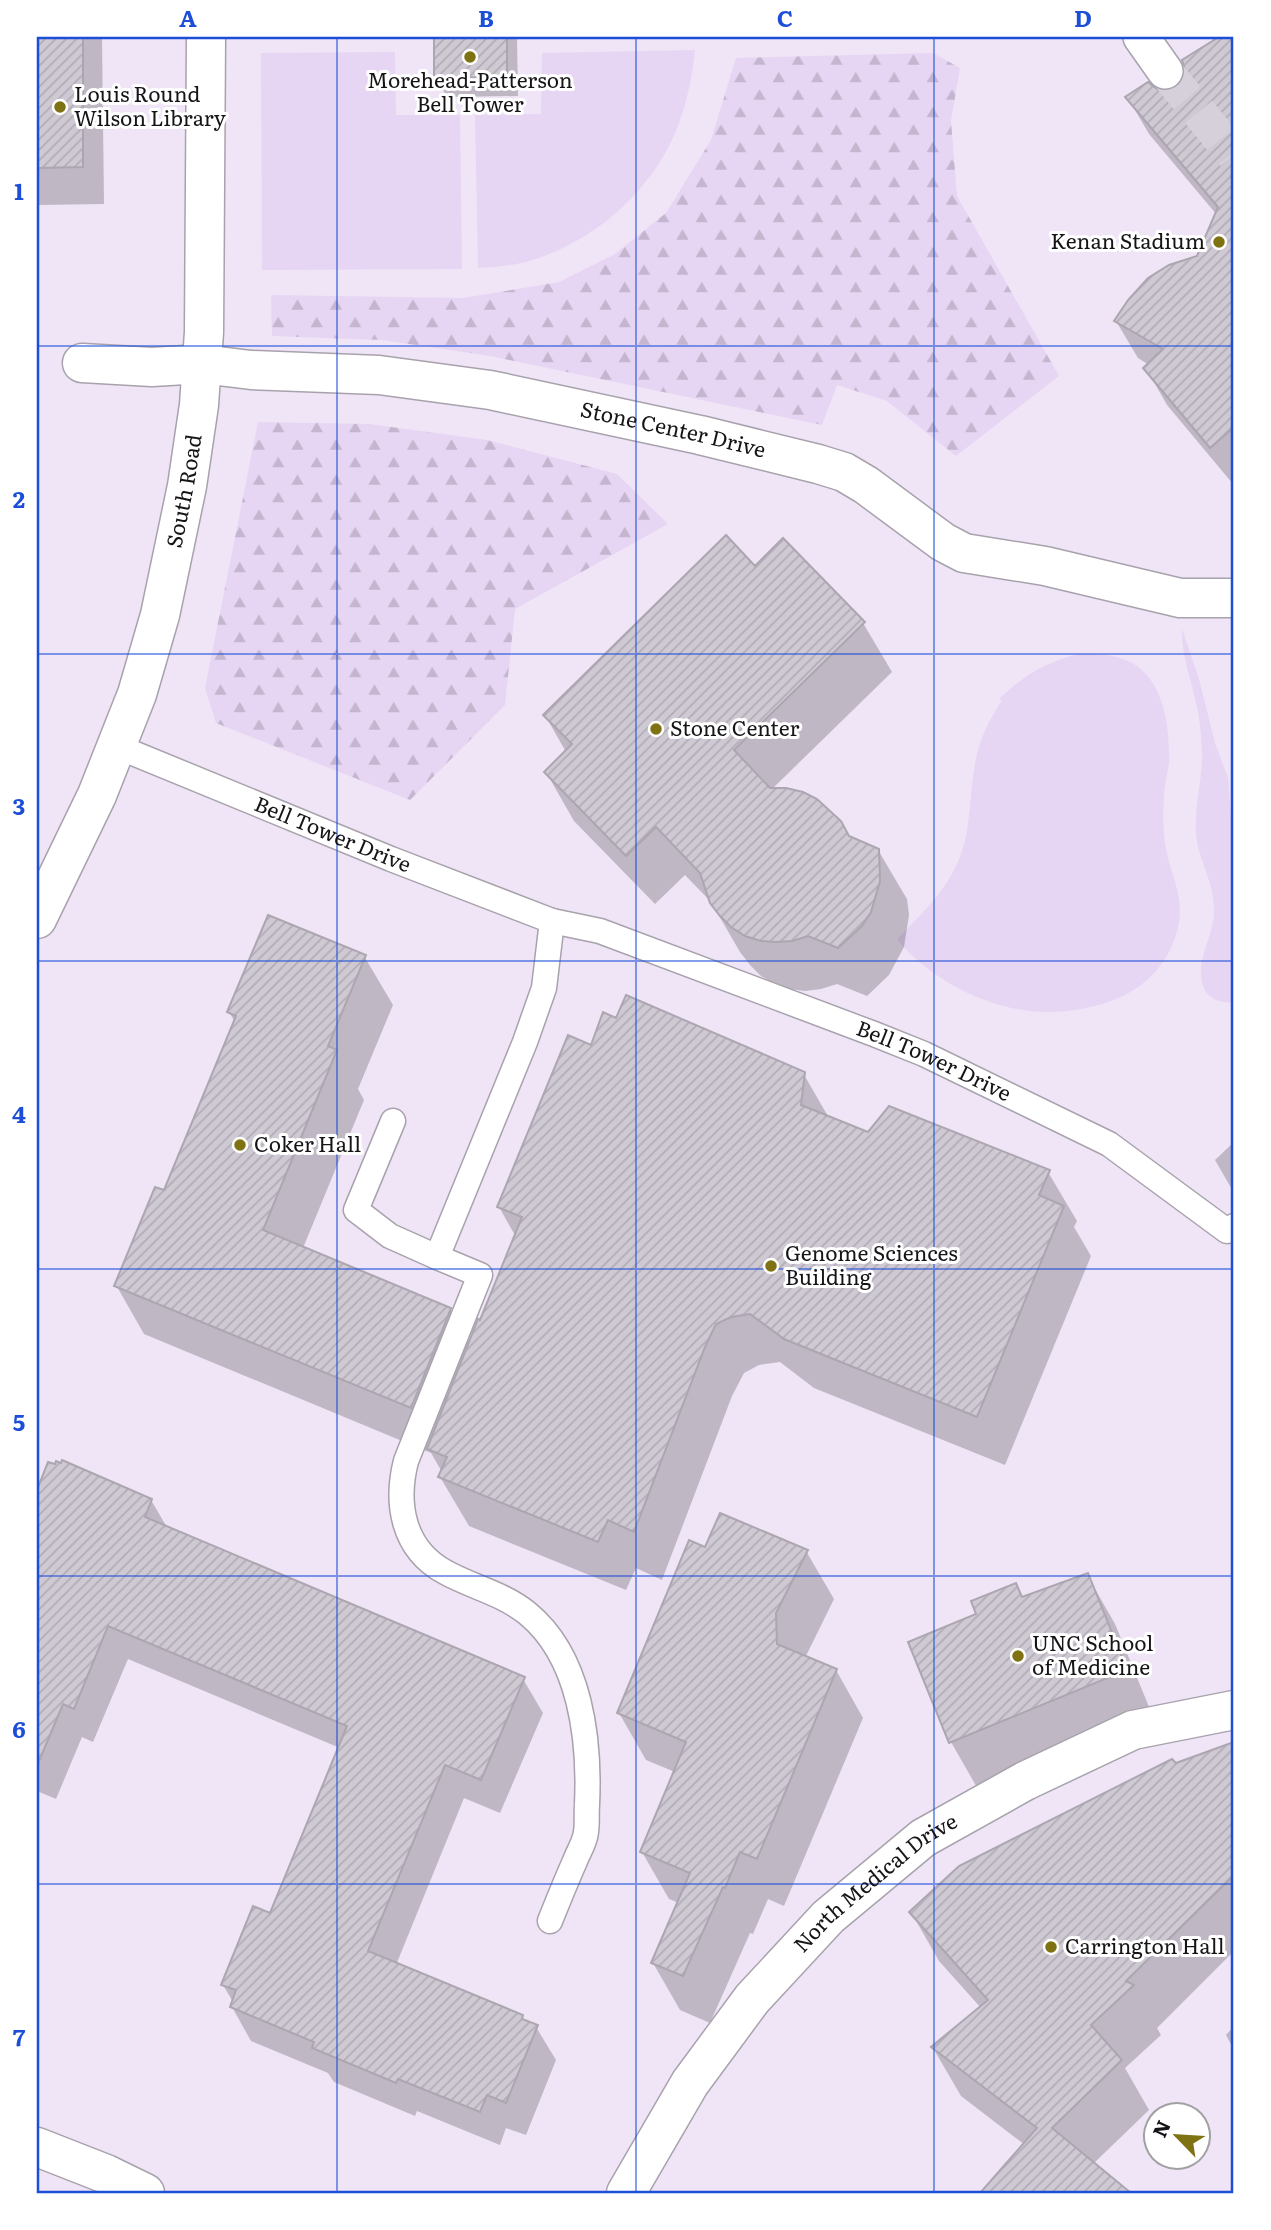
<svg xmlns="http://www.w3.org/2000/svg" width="1271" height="2230" font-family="Literata,serif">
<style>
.built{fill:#efe5f6;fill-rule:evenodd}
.green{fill:#e7d5f4}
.forest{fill:url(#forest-firs)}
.shadow{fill:#0003}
.building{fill:url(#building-hatch);stroke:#aca6b0;stroke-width:2}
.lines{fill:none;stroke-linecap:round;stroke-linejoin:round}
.pedestrian-tunnel{stroke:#d5d0d9;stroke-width:35;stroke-dasharray:35 18;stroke-linecap:butt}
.service-casing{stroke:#a8a2ac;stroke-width:27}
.pedestrian-casing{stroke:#a8a2ac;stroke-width:38}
.minor-casing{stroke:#a8a2ac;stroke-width:41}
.secondary-casing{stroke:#a8a2ac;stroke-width:41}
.primary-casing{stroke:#a8a2ac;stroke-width:41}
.service{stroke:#fff;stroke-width:24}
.pedestrian{stroke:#fff;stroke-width:35}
.minor{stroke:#fff;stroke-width:38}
.secondary{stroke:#fff;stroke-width:38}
.primary{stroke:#fff;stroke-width:38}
.grid{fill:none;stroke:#1d4ed8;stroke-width:2;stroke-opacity:0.55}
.poi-dot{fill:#7f7213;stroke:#fff;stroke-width:2.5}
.labels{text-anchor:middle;stroke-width:6;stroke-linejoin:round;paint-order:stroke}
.poi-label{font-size:21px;fill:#161417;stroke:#fff;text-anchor:start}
.street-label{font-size:21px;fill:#161417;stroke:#fff}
.neatline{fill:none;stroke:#1d4ed8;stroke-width:2.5}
.grid-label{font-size:23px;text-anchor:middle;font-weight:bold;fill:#1d4ed8}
</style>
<defs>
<pattern id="forest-firs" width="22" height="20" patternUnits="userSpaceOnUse" patternTransform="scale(1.75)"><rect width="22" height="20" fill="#e7d5f4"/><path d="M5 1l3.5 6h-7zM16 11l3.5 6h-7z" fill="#c5b6d0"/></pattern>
<pattern id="building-hatch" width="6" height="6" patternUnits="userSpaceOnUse" patternTransform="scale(1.75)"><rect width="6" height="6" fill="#cfc9d4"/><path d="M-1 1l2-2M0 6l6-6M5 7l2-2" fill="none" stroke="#b1acb5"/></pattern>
</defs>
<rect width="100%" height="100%" fill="#f7f1fb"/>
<path class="built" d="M37 37H1234V2193H37ZM1156 2114H1198V2156H1156Z"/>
<g class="green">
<path d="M695 50C692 78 686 108 675 133 650 192 596 239 536 259 518 265 497 267 478 268L475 115 541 114 542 53Z"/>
<polygon points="395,52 396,115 460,115 462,269 262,270 261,53"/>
<path d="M1182 629 1199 679 1215 743 1228 778 1231 818 1234 835V1003C1218 1002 1206 999 1202 982 1196 958 1215 934 1214 909 1214 887 1203 867 1198 847 1191 814 1203 783 1202 751 1201 735 1200 718 1196 703 1191 678 1181 655 1182 629Z"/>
<path d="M1078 654C1092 654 1106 653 1120 658 1161 670 1169 718 1169 755 1170 766 1166 776 1165 786 1163 802 1163 819 1164 834 1166 872 1190 896 1175 938 1162 974 1134 996 1098 1005 1083 1009 1067 1012 1051 1012 994 1013 932 982 897 939 922 914 949 888 961 854 972 823 969 790 976 759 980 737 990 719 1002 700L999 699C1023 676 1046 662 1078 654Z"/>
</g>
<g class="forest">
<polygon points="933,53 960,68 951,121 957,196 1059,376 956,456 887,401 837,385 822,425 490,356 382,340 272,336 271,295 463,298 559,282 615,254 666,213 711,140 736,58"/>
<polygon points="258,422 369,424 487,440 617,474 668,524 515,609 505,705 410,800 216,723 205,688"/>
</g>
<g class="shadow">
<polygon points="37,37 102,37 104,204 37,205"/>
<polygon points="436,37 517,37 518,96 447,97 436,77"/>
<polygon points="1211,37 1234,37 1233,484 1167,405 1146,368 1149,365 1138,358 1116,321 1199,257 1217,215 1149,134 1128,98 1157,91 1168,93 1177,89 1185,80 1187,70 1214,42"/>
<polygon points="755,568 863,623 892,672 771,790 848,838 878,850 907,899 909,915 904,947 889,975 867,996 837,984 821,989 805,991 790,989 775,984 761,976 750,965 740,952 711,902 685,875 655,904 574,821 546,772 566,752 545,715"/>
<polygon points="364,956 393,1005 358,1089 364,1100 303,1248 450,1309 470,1345 516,1237 499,1207 592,1047 803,1073 829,1118 868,1134 1048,1172 1077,1221 1074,1227 1091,1256 1005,1465 814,1388 780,1362 759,1365 744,1373 732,1396 662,1580 636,1568 626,1590 469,1526 440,1477 442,1472 431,1453 144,1334 116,1285 165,1193 235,1022 229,1012"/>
<polygon points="1234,1142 1234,1193 1215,1160"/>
<polygon points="49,1464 151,1500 168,1529 523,1679 543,1713 500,1813 464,1798 396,1965 522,2017 525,2022 536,2027 556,2060 526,2135 506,2128 500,2145 417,2111 415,2116 334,2082 328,2073 251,2041 232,2007 233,2002 223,1985 271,1915 340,1748 128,1659 93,1742 82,1737 56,1799 37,1791 37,1495"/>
<polygon points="706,1549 806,1551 834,1599 805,1658 836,1670 863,1718 784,1906 768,1899 753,1934 750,1933 710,2023 680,2010 653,1963 679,1903 669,1899 642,1852 675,1772 646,1760 619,1713"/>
<polygon points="1087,1575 1115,1624 1154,1719 979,1791 951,1742 978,1615"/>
<polygon points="1234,1744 1234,1951 1157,2028 1161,2035 1125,2068 1149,2110 1093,2164 1111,2179 1119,2193 1002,2193 994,2180 1025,2145 961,2096 933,2048 981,2008 939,1961 911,1912 1176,1765"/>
<polygon points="1234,2026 1234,2050 1226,2035"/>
</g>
<g class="building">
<polygon points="37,37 83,37 83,167 37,168"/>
<polygon points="434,37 507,37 507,77 434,78"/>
<polygon points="1219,37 1234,37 1234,427 1210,448 1143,368 1163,349 1114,321 1128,300 1148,278 1169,265 1197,256 1218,207 1125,97 1148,82 1157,89 1167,91 1176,88 1183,79 1185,70 1182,60"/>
<polygon points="726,535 755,566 783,538 865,622 734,750 770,788 786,788 803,792 817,799 841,821 849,836 879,849 880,881 871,912 862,926 838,948 808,936 792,941 776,942 761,941 745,936 731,927 720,916 710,903 700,873 656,827 626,856 544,772 572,744 543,715"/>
<polygon points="268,915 366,955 328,1046 337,1050 263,1230 451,1308 411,1408 114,1286 155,1187 164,1190 236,1016 227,1012"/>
<polygon points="626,995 805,1072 801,1105 868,1132 889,1106 1050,1170 1039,1195 1064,1206 977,1417 784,1339 750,1314 731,1317 716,1324 705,1347 634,1532 608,1520 598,1542 438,1477 447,1457 427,1449 478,1319 480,1320 522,1217 497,1207 568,1035 591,1045 603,1012 616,1018"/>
<polygon points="62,1460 152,1499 145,1517 525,1677 481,1780 445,1765 368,1951 523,2015 522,2019 538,2025 506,2103 487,2095 480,2112 398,2079 396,2083 312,2048 314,2042 230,2007 236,1990 221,1985 253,1906 270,1913 347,1726 108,1626 74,1709 63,1704 37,1766 37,1490 48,1462 55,1464 56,1461 61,1463"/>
<polygon points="720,1513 808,1550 776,1613 777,1644 837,1669 757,1859 740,1852 725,1888 723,1887 683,1976 651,1963 690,1873 640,1852 686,1742 617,1713 689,1540 705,1547"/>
<polygon points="1088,1573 1127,1670 949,1743 908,1642 976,1614 971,1601 1016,1583 1022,1597"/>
<polygon points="1234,1742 1234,1875 1126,1981 1134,1985 1091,2025 1122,2060 1052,2128 1131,2193 980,2193 1037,2128 931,2047 988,2000 909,1912 959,1866 1172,1759 1176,1763"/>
</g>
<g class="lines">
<polyline class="pedestrian-tunnel" points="1165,71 1234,155"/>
<defs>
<g id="service">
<path id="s1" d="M116 746 391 859 552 921 600 931 874 1034 924 1054 1109 1144 1227 1231 1234 1226"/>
<polyline points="393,1121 356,1210 390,1236 437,1257"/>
<path d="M550 1921C558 1901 566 1881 575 1861 578 1853 583 1845 585 1837 588 1827 586 1815 587 1805 590 1740 581 1657 527 1613 502 1593 472 1587 445 1572 403 1549 395 1504 406 1461L480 1275 437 1257 525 1042 544 988 552 921"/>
</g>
<polyline id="pedestrian" points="1141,37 1165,71"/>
<g id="minor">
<path id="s2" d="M82 363 152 367 202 364 251 370 379 375 490 390 700 435 818 464 844 472 866 485 943 542 964 553 1045 566 1180 598H1234"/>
<path id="s3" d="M626 2193 690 2083 752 1999 828 1917 923 1838 1025 1781 1133 1730 1234 1710"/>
</g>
<g id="secondary">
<path id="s4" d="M37 919 97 795 137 694 160 615 187 486 199 405 204 332 206 37"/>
</g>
<polyline id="primary" points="37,2147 106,2174 145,2193"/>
</defs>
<use href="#service" class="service-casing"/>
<use href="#pedestrian" class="pedestrian-casing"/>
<use href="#minor" class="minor-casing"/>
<use href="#secondary" class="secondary-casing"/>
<use href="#primary" class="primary-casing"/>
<use href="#service" class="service"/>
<use href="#pedestrian" class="pedestrian"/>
<use href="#minor" class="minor"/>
<use href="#secondary" class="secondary"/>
<use href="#primary" class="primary"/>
</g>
<path class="grid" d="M337 37V2193M636 37V2193M934 37V2193M37 346H1234M37 654H1234M37 961H1234M37 1269H1234M37 1576H1234M37 1884H1234"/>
<g class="poi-dot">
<circle cx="470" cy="57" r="7"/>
<circle cx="60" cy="107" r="7"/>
<circle cx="1219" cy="242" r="7"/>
<circle cx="656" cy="729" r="7"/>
<circle cx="240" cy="1145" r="7"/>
<circle cx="771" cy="1266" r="7"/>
<circle cx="1018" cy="1656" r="7"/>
<circle cx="1051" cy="1947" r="7"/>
</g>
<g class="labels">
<g class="poi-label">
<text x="470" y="88" text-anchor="middle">Morehead-Patterson<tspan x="470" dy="24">Bell Tower</tspan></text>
<text x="74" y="102">Louis Round<tspan x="74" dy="24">Wilson Library</tspan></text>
<text x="1205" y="249" text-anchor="end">Kenan Stadium</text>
<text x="670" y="736">Stone Center</text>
<text x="254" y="1152">Coker Hall</text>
<text x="785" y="1261">Genome Sciences<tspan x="785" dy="24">Building</tspan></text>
<text x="1032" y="1651">UNC School<tspan x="1032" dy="24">of Medicine</tspan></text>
<text x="1065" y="1954">Carrington Hall</text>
</g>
<g class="street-label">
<text dy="7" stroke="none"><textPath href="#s2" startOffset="597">Stone Center Drive</textPath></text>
<text dy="7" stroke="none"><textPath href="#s4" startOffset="455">South Road</textPath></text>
<text dy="7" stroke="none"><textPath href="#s1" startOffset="234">Bell Tower Drive</textPath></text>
<text dy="7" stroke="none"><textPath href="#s1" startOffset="877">Bell Tower Drive</textPath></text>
<text dy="7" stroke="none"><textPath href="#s3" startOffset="402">North Medical Drive</textPath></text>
</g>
</g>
<rect width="1271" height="2230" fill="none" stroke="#ffffff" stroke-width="77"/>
<g transform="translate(1177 2136) rotate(295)"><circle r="33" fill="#ffffff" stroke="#a2a1a2" stroke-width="2"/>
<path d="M0-5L12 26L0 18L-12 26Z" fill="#7f7213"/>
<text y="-10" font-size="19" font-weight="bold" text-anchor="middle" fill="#161417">N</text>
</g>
<rect x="38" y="38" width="1194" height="2154" class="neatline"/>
<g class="grid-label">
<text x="188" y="27">A</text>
<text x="486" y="27">B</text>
<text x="785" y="27">C</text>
<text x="1083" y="27">D</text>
<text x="19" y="200">1</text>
<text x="19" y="508">2</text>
<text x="19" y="815">3</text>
<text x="19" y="1123">4</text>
<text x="19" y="1431">5</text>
<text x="19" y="1738">6</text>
<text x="19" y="2046">7</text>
</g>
</svg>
